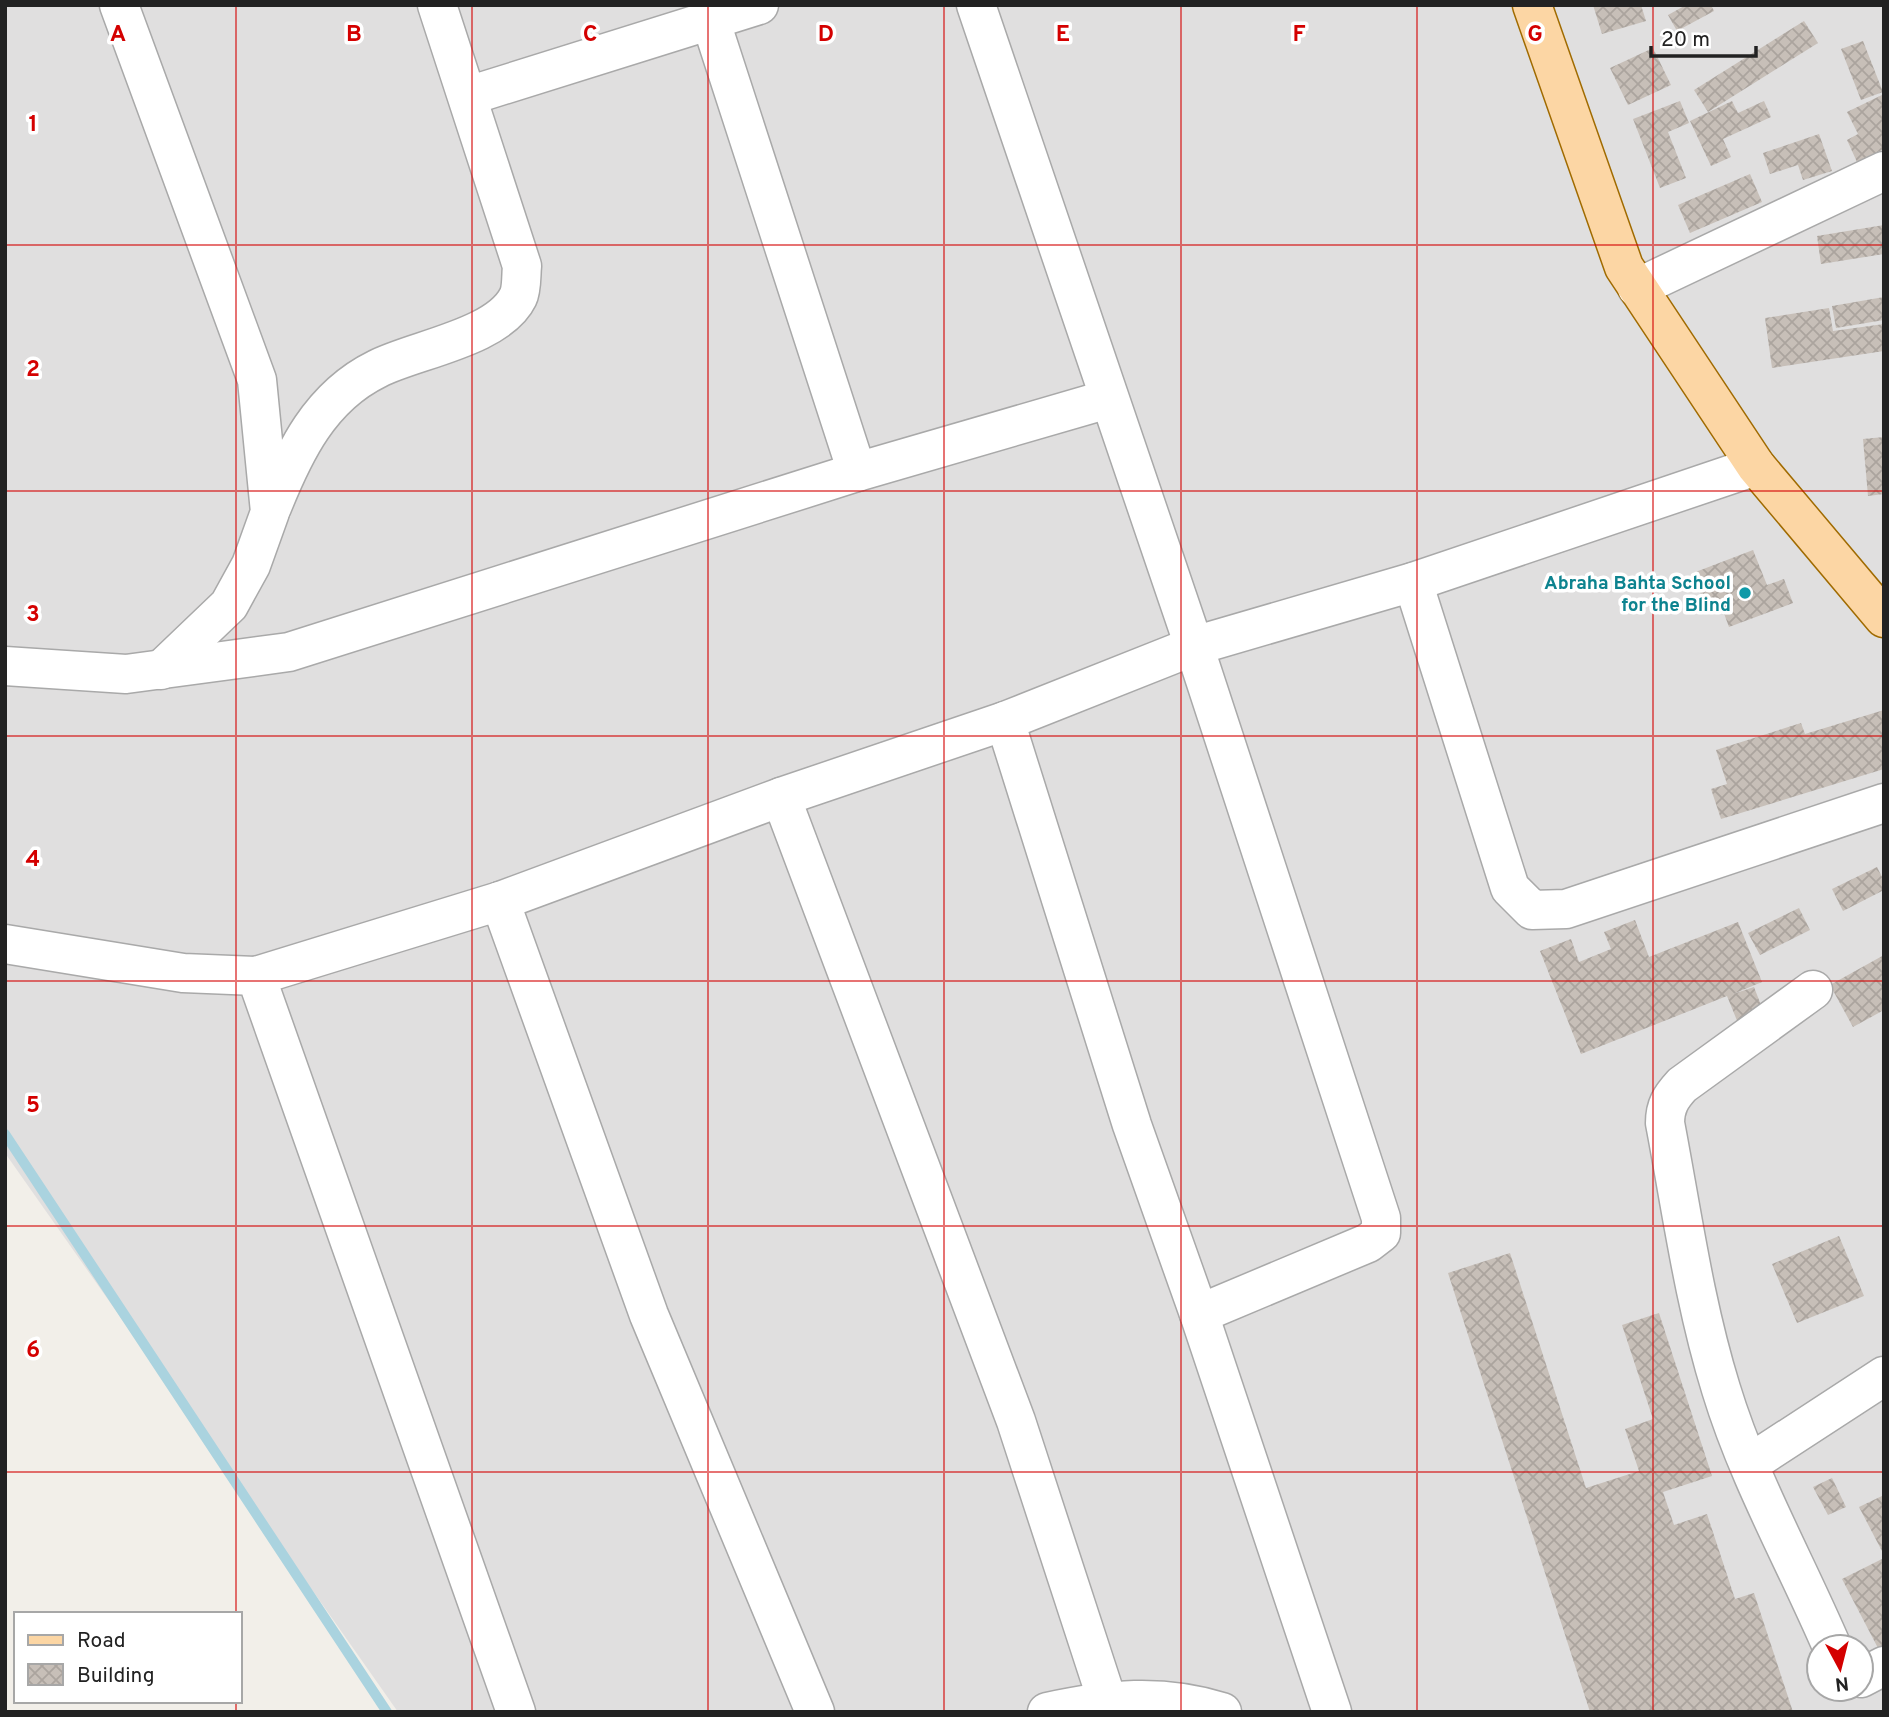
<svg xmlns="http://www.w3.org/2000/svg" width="1889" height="1717" font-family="Overpass,sans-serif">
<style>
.residential{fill:#e0dfdf;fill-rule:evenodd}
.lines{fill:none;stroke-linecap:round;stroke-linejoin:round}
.stream{stroke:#aad3df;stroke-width:10}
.building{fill:url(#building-cross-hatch)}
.minor-casing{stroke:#a9a9a9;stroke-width:41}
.major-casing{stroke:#a06b00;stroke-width:41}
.minor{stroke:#fff;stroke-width:38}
.major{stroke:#fcd6a4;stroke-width:38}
.grid{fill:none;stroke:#d40000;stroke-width:2;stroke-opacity:0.55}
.culture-dot{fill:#0f9aa8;stroke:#fff;stroke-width:2.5}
.labels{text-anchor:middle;stroke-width:7;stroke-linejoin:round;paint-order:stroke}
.culture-label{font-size:19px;font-weight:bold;fill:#0d838f;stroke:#fff;text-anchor:end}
.grid-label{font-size:23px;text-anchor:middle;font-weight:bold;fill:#d40000;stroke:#fff;stroke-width:7;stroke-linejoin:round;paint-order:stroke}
</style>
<defs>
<pattern id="building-cross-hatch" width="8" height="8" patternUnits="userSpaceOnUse" patternTransform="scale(1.75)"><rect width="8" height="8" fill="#c7bfb8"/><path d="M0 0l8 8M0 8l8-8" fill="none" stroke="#aba49e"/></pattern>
</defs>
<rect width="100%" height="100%" fill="#f2efe9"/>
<path class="residential" d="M5 5H1884V1712H398L5 1153ZM1819 1647H1861V1689H1819Z"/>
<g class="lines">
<polyline class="stream" points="5,1134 387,1712"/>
</g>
<g class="building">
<polygon points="1593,5 1641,5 1646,21 1602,34"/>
<polygon points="1686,5 1711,5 1714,11 1677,31 1668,15"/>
<polygon points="1804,21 1818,43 1708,112 1694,90"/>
<polygon points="1863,41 1883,92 1861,100 1841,49"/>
<polygon points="1653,48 1671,85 1628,105 1610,68"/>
<polygon points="1884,94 1884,149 1857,162 1847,140 1858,134 1847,112"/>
<polygon points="1680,101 1689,123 1668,132 1686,178 1660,188 1633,119"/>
<polygon points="1732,101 1738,113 1764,101 1771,117 1723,139 1731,157 1711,166 1690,121"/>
<polygon points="1819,134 1832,171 1803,180 1798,165 1770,174 1763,153"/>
<polygon points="1750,174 1762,202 1690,233 1678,205"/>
<polygon points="1884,225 1884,254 1821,264 1817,236"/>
<polygon points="1884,297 1884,320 1836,328 1832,306"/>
<polygon points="1829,308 1833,331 1884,324 1884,351 1772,368 1765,318"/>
<polygon points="1884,437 1884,494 1868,496 1863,439"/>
<polygon points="1753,550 1767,585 1784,579 1793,603 1729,627 1719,600 1705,605 1693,573"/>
<polygon points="1884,710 1884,769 1721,819 1711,789 1727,784 1716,750 1801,723 1805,734"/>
<polygon points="1877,867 1884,881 1884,890 1843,911 1832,889"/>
<polygon points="1799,908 1810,930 1760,955 1748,933"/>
<polygon points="1635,920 1649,957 1738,922 1762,982 1733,994 1754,987 1764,1013 1738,1023 1727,996 1581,1054 1540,951 1571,939 1579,962 1611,949 1604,932"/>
<polygon points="1884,955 1884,1010 1853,1027 1830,985"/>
<polygon points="1839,1236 1864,1296 1797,1323 1772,1264"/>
<polygon points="1510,1253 1586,1488 1639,1471 1625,1429 1653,1419 1622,1325 1659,1313 1712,1476 1663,1492 1674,1525 1707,1514 1735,1599 1754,1593 1793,1712 1590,1712 1448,1273"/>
<polygon points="1832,1478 1846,1507 1828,1515 1813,1487"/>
<polygon points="1884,1495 1884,1555 1859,1507"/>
<polygon points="1884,1558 1884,1647 1879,1650 1842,1579"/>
</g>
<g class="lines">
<defs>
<g id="minor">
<polyline points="119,5 257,380 270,512 251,565 229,605 161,670"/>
<polyline points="976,5 1194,646 1381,1218 1381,1233 1368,1243 1199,1314"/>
<polyline points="711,22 857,472"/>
<polyline points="468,96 759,5"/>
<polyline points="1637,288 1884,171"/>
<path d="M272 507C294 452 320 397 377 369 413 350 498 338 518 297 522 289 521 275 522 266L437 5"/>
<polyline points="1413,582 1510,888 1532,910 1566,909 1884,803"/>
<polyline points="5,666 126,674 289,652 857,472 1108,399"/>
<polyline points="1005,721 1132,1125 1199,1314 1332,1712"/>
<polyline points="781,797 1016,1421 1107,1700"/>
<polyline points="500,901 649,1315 815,1712"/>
<polyline points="5,944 183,973 256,976 516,1712"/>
<polyline points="256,976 500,901 781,797 1005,721 1194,646 1413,582 1756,466"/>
<path d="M1813 990 1682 1085C1671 1097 1665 1106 1665 1123 1682 1212 1694 1302 1721 1389 1748 1478 1795 1561 1832 1647"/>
<polyline points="1749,1464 1884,1376"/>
<polyline points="1861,1678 1884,1666"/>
<path d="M1047 1712C1107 1699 1162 1693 1222 1712"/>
</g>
<polyline id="major" points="1532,5 1624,267 1756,466 1884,618"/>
</defs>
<use href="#minor" class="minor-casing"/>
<use href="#major" class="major-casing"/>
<use href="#minor" class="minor"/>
<use href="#major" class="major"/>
</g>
<path class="grid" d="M236 5V1614M472 5V1712M708 5V1712M944 5V1712M1181 5V1712M1417 5V1712M1653 5V1712M5 245H1884M5 491H1884M5 736H1884M5 981H1884M5 1226H1884M5 1472H1884M236 1701V1712"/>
<circle class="culture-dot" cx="1745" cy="593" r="7"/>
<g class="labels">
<g class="culture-label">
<text x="1731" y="589">Abraha Bahta School<tspan x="1731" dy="22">for the Blind</tspan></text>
</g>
</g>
<g class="grid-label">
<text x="118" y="41">A</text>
<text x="354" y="41">B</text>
<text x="590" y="41">C</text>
<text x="826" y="41">D</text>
<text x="1063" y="41">E</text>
<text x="1299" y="41">F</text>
<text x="1535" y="41">G</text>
<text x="33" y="131">1</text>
<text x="33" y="376">2</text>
<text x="33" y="621">3</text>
<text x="33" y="866">4</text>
<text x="33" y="1112">5</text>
<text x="33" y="1357">6</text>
</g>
<rect width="1889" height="1717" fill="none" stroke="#222222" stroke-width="14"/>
<rect x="14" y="1612" width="228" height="91" fill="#ffffff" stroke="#a7a7a7" stroke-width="2"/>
<rect x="28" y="1635" width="35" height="10" fill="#fcd6a4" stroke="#a7a7a7" stroke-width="2"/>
<text x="77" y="1647" font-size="21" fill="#222222">Road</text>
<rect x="28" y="1664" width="35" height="21" fill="url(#building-cross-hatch)" stroke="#a7a7a7" stroke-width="2"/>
<text x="77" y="1682" font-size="21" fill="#222222">Building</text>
<g transform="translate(1840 1668) rotate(173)"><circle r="33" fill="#ffffff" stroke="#a7a7a7" stroke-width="2"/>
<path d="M0-5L12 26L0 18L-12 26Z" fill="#d40000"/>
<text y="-10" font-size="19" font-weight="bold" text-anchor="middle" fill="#222222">N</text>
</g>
<path d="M1651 46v10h105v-10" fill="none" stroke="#222222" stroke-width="3.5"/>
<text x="1661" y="46" font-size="21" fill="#222222" stroke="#ffffff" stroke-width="5" paint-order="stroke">20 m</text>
</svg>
